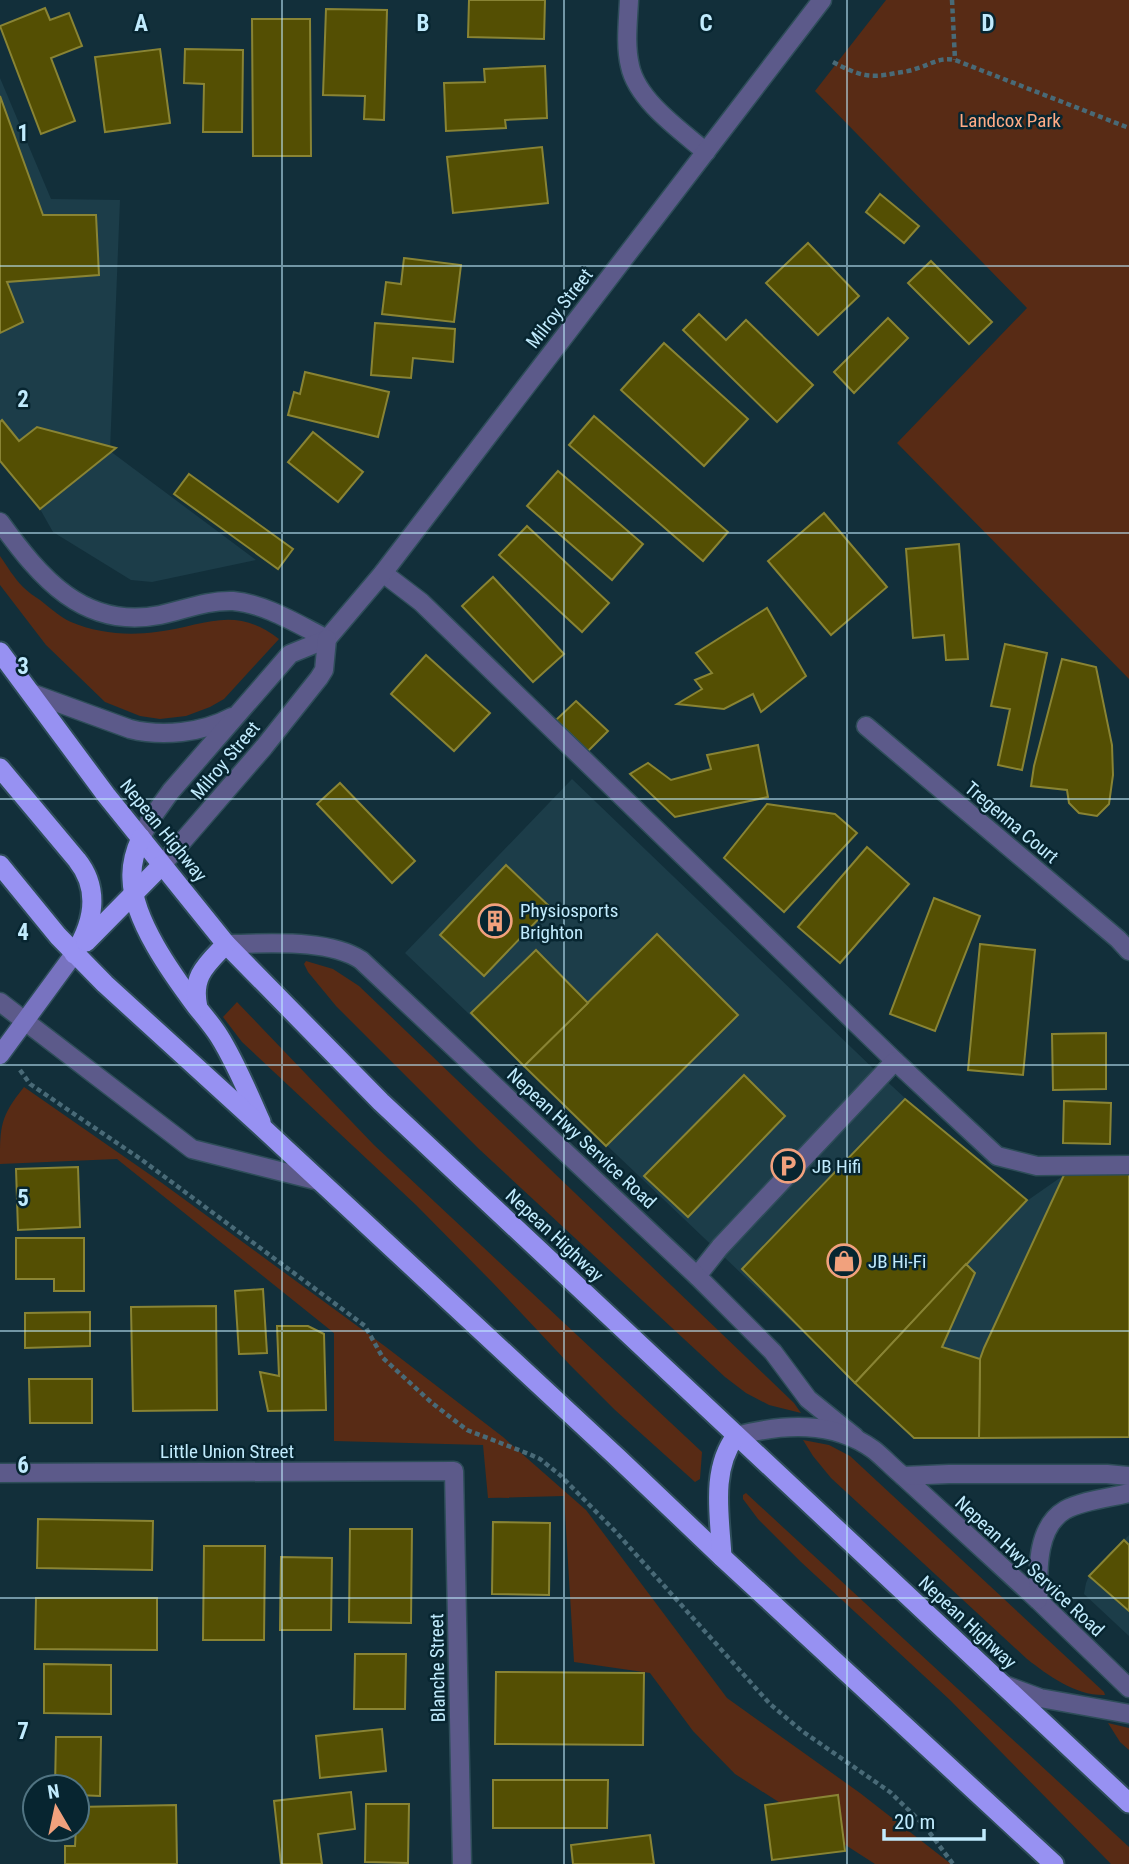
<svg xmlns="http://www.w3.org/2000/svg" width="1129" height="1864" font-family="'Roboto Condensed',sans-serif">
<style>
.built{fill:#1c3d49}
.green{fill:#582b15}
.building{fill:#544f03;stroke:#898434;stroke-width:2}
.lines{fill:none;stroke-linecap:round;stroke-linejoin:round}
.service-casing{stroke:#2e4d59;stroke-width:21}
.minor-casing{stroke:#2e4d59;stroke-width:21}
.tertiary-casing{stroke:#2e4d59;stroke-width:21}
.secondary-casing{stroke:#2e4d59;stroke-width:21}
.trunk-casing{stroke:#2e4d59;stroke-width:23}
.path{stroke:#496a77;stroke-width:4.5;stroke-dasharray:5 3.5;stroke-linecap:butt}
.service{stroke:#5c5a8a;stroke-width:18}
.minor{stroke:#5c5a8a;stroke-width:18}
.tertiary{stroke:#5c5a8a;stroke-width:18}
.secondary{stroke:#7873c0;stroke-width:18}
.trunk{stroke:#9791f2;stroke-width:19}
.grid{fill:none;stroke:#c1ebfd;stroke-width:2;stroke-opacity:0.55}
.labels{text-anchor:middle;stroke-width:5;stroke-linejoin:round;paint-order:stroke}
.park-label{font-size:19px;fill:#ffab85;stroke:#072530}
.street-label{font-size:19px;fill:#c1ebfd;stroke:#072530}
.poi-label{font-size:19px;fill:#c1ebfd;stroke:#072530;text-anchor:start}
.grid-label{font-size:23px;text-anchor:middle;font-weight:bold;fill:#c1ebfd;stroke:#072530;stroke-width:5;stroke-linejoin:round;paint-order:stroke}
</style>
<rect width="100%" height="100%" fill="#122f3a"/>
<g class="built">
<polygon points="0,78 51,199 120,200 110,451 256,560 152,582 131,580 53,532 40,509 0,461"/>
<polygon points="572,779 880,1075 1021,1205 1064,1175 1129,1173 1021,1437 914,1438 405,953"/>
<polygon points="1129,1535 1129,1636 1084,1594 1086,1583 1089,1576"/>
</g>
<g class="green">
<polygon points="886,0 1129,0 1129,679 897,443 1027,308 815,91"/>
<path d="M0 556C7 566 14 578 23 587 28 592 34 596 40 600 49 607 60 617 71 622 97 633 127 636 156 632 205 626 234 604 279 639L224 699 210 707 186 716 160 719 140 716 105 702 46 645 0 585Z"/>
<polygon points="306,961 333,969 359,986 794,1403 801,1413 769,1405 746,1393 725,1377 479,1149 336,1006 308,972 304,964"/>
<polygon points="237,1002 374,1145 702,1452 700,1479 695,1482 615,1410 570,1365 493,1283 416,1205 242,1042 223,1017"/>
<path d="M24 1087 162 1183 386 1347 503 1437 586 1510 727 1698 860 1793 951 1864H875L735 1774 693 1731 650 1673 574 1662 564 1496 488 1498 483 1445 334 1441V1333L117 1159 0 1164C0 1126 0 1117 24 1087Z"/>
<path d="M803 1440 829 1445 850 1456 1104 1692 1105 1695C1076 1696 1049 1676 1027 1659L831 1478 813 1456Z"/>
<polygon points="746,1493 1129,1847 1129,1864 1111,1864 950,1700 801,1562 758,1519 743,1499 743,1495"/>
<polygon points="1108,1723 1129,1728 1129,1750 1120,1742"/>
</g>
<g class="building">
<polygon points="469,0 545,0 544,39 468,37"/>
<polygon points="45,8 50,20 69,13 82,46 51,58 75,121 41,134 0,26"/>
<polygon points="326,9 387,10 384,120 364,119 365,96 323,95"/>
<polygon points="252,19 310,19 311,156 253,156"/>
<polygon points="160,49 170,123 105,132 95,57"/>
<polygon points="185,49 243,50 242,132 203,132 204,84 184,83"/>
<polygon points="545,66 547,118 505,120 506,128 446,131 444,83 485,82 484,69"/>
<polygon points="0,96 43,215 96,215 99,275 7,282 23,322 0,333"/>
<polygon points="542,147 548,203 453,213 447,157"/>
<polygon points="880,194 919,226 904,243 866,212"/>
<polygon points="808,243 859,296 818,335 766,283"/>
<polygon points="404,258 461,265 454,322 382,314 386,282 401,284"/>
<polygon points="931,261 992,322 969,344 908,283"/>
<polygon points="699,314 726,340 746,320 813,385 777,422 683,330"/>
<polygon points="888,318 908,338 854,393 834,372"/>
<polygon points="375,323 455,329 453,362 413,358 411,378 371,375"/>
<polygon points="664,343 748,419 704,466 621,390"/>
<polygon points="305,372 389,392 378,437 288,415 294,392 300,394"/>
<polygon points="594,416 728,532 703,561 569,445"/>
<polygon points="2,420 19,441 37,427 116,448 40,509 0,461 0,422"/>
<polygon points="313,432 363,472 338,502 288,462"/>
<polygon points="558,471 643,544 612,580 527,506"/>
<polygon points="189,474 293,549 278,569 174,494"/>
<polygon points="824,513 887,587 831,635 768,561"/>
<polygon points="527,526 609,603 582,632 499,555"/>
<polygon points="959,544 968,659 946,660 944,635 913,638 906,549"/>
<polygon points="493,577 564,654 533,682 462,606"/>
<polygon points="767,608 806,676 761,712 753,694 724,709 677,704 702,689 695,680 712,673 696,653"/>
<polygon points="1005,644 1047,653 1022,770 998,765 1010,709 991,706"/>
<polygon points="426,655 490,713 454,751 391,694"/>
<polygon points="1062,659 1096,667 1112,745 1113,775 1109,804 1097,816 1079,813 1069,803 1067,790 1031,786 1034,766"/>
<polygon points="576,701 608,731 588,751 556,720"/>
<polygon points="758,745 768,797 675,817 630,774 648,763 671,780 711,769 707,755"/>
<polygon points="340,783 415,861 392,883 317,804"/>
<polygon points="767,804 835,814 857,833 784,912 724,858"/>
<polygon points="867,847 909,884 840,963 798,927"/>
<polygon points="506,865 550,907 484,976 440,935"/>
<polygon points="934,898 980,916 935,1031 890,1014"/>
<polygon points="657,934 738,1015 606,1146 524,1066"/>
<polygon points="980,944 1035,950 1023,1075 968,1070"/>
<polygon points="536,950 588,1003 524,1066 471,1013"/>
<polygon points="1106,1033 1106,1089 1053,1090 1052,1034"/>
<polygon points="744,1075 785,1116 688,1217 644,1176"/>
<polygon points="905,1099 1027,1200 855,1383 742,1269"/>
<polygon points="1064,1101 1111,1103 1110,1144 1063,1143"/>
<polygon points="78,1167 80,1227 18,1230 16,1169"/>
<polygon points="1129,1173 1129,1437 979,1438 980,1359 984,1348 1064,1175"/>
<polygon points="16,1238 84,1238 84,1291 54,1291 54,1279 16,1279"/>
<polygon points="966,1264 975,1273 942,1347 980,1359 979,1438 914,1438 855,1383"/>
<polygon points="263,1289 267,1353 239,1354 235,1291"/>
<polygon points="216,1306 217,1410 133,1411 131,1307"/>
<polygon points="90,1312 90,1346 25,1348 25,1313"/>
<polygon points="277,1326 308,1326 324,1334 326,1410 268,1411 260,1372 279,1376"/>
<polygon points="29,1379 92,1379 92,1423 30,1423"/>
<polygon points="38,1519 153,1521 152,1570 37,1568"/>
<polygon points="493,1522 550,1523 549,1595 492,1594"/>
<polygon points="350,1529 412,1529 411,1623 349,1622"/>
<polygon points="1124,1540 1129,1545 1129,1611 1089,1576"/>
<polygon points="204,1546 265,1546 264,1640 203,1640"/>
<polygon points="281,1557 332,1558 331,1630 280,1630"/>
<polygon points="36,1598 157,1598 157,1650 35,1649"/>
<polygon points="355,1654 406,1654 405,1709 354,1709"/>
<polygon points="44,1664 111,1665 111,1714 44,1713"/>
<polygon points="496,1672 644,1673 643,1745 495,1744"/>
<polygon points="382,1729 386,1771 320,1778 316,1736"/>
<polygon points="56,1737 101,1737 100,1796 77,1795 77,1787 55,1787"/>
<polygon points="493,1780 608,1780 607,1828 493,1828"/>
<polygon points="351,1792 355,1829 318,1834 322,1864 281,1864 274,1801"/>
<polygon points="838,1795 845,1851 772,1860 765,1805"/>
<polygon points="366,1804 409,1804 408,1863 365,1862"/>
<polygon points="176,1805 177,1864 65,1864 65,1846 75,1846 77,1807"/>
<polygon points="650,1835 654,1864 573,1864 571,1845"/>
</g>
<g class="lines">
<defs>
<g id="service">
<polyline points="383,573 421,602 895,1061 997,1156 1037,1166 1129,1165"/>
<polyline points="697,1276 720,1247 895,1061"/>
<polyline points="1005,1685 1040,1698 1129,1714"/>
</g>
<g id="minor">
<path d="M629 0C628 22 625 45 630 66 637 100 680 130 706 152"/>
<path d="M0 522C40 577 83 630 160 615 184 610 207 600 233 601 266 604 297 624 327 639"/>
<polyline points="866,726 1118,939 1129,951"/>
<path d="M226 944C266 944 327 938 361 960L697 1276 773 1352 808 1399 855 1437"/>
<polyline points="0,1473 454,1471 462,1864"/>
<polyline points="903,1476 1038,1600 1129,1688"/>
</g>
<g id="tertiary">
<path d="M31 693 130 729C162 737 202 733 232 717"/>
<polyline points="141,838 150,820 171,791 290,654 327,639 383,573 822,0"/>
<polyline points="162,865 264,747 319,678 324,670 327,639"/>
<polyline points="0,1002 192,1149 319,1181"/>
<path d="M736 1436C782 1424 833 1420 874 1450 884 1458 893 1468 903 1476L949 1474H1107L1129 1476"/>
<path d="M1038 1600C1038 1571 1036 1527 1065 1510 1084 1500 1109 1498 1129 1493"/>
</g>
<polyline id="secondary" points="0,1055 74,954"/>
<g id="trunk">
<polyline points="0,652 106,795 226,944 381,1102 1129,1803"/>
<path d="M0 768 77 860C101 890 93 924 74 954"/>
<path d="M141 838C135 851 131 864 132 879 133 920 172 974 196 1006 204 1016 212 1025 219 1036 236 1063 248 1093 261 1122"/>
<polyline points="0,865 58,936 105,984 264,1129 618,1458 722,1557 1054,1864"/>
<polyline points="86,942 162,865"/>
<path d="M198 1008C191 976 206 965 226 944"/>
<path d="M722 1557C720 1517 710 1470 736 1436"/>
</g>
</defs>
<use href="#service" class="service-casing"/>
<use href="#minor" class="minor-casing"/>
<use href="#tertiary" class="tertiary-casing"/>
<use href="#secondary" class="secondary-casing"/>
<use href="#trunk" class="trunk-casing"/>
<g class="path">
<polyline points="952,0 955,60"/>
<path d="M833 62C858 75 868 79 896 73 903 72 911 71 918 68 932 64 939 57 955 60L1129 128"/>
<polyline points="20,1070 30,1084 142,1160 365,1326 383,1358 432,1403 467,1430 529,1454 540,1459 560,1475 615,1531 770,1704 802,1731 890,1792 924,1825 953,1864"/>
</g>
<use href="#service" class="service"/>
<use href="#minor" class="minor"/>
<use href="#tertiary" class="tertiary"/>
<use href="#secondary" class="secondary"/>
<use href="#trunk" class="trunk"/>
</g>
<path class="grid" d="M282 0V1864M564 0V1864M847 0V1864M0 266H1129M0 533H1129M0 799H1129M0 1065H1129M0 1331H1129M0 1598H1129"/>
<defs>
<symbol id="building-ring" viewBox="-11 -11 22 22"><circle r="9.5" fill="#072530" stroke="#f1a17d" stroke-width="1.5"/><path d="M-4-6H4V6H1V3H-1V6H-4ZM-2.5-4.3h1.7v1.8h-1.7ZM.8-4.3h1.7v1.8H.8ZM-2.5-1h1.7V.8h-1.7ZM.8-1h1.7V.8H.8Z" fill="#f1a17d"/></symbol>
<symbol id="parking-ring" viewBox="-11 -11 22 22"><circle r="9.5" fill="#072530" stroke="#f1a17d" stroke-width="1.5"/><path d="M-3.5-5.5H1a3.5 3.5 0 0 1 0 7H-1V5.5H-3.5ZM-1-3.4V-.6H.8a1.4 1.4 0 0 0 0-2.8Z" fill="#f1a17d"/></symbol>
<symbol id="shop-ring" viewBox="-11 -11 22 22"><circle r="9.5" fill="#072530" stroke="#f1a17d" stroke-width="1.5"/><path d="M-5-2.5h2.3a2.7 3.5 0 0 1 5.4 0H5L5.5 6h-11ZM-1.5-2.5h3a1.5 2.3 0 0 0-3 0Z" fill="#f1a17d"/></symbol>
</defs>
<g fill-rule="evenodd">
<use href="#building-ring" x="476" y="902" width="38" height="38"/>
<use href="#parking-ring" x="769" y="1147" width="38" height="38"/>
<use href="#shop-ring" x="825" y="1242" width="38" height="38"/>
</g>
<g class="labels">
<g class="park-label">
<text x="1010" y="127">Landcox Park</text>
</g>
<g class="street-label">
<text transform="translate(559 308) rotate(-52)" y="7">Milroy Street</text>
<text transform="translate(225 760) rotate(-50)" y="7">Milroy Street</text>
<text transform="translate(1012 822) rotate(40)" y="7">Tregenna Court</text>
<text transform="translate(164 830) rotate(51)" y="7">Nepean Highway</text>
<text transform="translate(582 1138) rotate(43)" y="7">Nepean Hwy Service Road</text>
<text transform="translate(555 1235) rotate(43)" y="7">Nepean Highway</text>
<text x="227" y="1458">Little Union Street</text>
<text transform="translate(1030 1566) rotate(43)" y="7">Nepean Hwy Service Road</text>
<text transform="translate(968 1622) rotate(43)" y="7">Nepean Highway</text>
<text transform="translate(437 1668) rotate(-91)" y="7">Blanche Street</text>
</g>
<g class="poi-label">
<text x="520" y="917">Physiosports<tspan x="520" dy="22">Brighton</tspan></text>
<text x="812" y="1173">JB Hifi</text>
<text x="868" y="1268">JB Hi-Fi</text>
</g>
</g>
<g class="grid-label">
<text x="141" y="31">A</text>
<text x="423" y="31">B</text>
<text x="706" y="31">C</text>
<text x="988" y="31">D</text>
<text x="23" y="141">1</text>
<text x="23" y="407">2</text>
<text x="23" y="674">3</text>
<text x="23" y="940">4</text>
<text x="23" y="1206">5</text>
<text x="23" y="1473">6</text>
<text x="23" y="1739">7</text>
</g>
<g transform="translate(56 1808) rotate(351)"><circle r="33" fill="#072530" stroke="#517482" stroke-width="2"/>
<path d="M0-5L12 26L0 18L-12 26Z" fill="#f1a17d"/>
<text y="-10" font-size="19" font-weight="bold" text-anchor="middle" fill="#c1ebfd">N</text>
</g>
<path d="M884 1829v10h100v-10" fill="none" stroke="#c1ebfd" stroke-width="3.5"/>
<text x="894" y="1829" font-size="21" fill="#c1ebfd" stroke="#072530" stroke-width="5" paint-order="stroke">20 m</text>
</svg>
